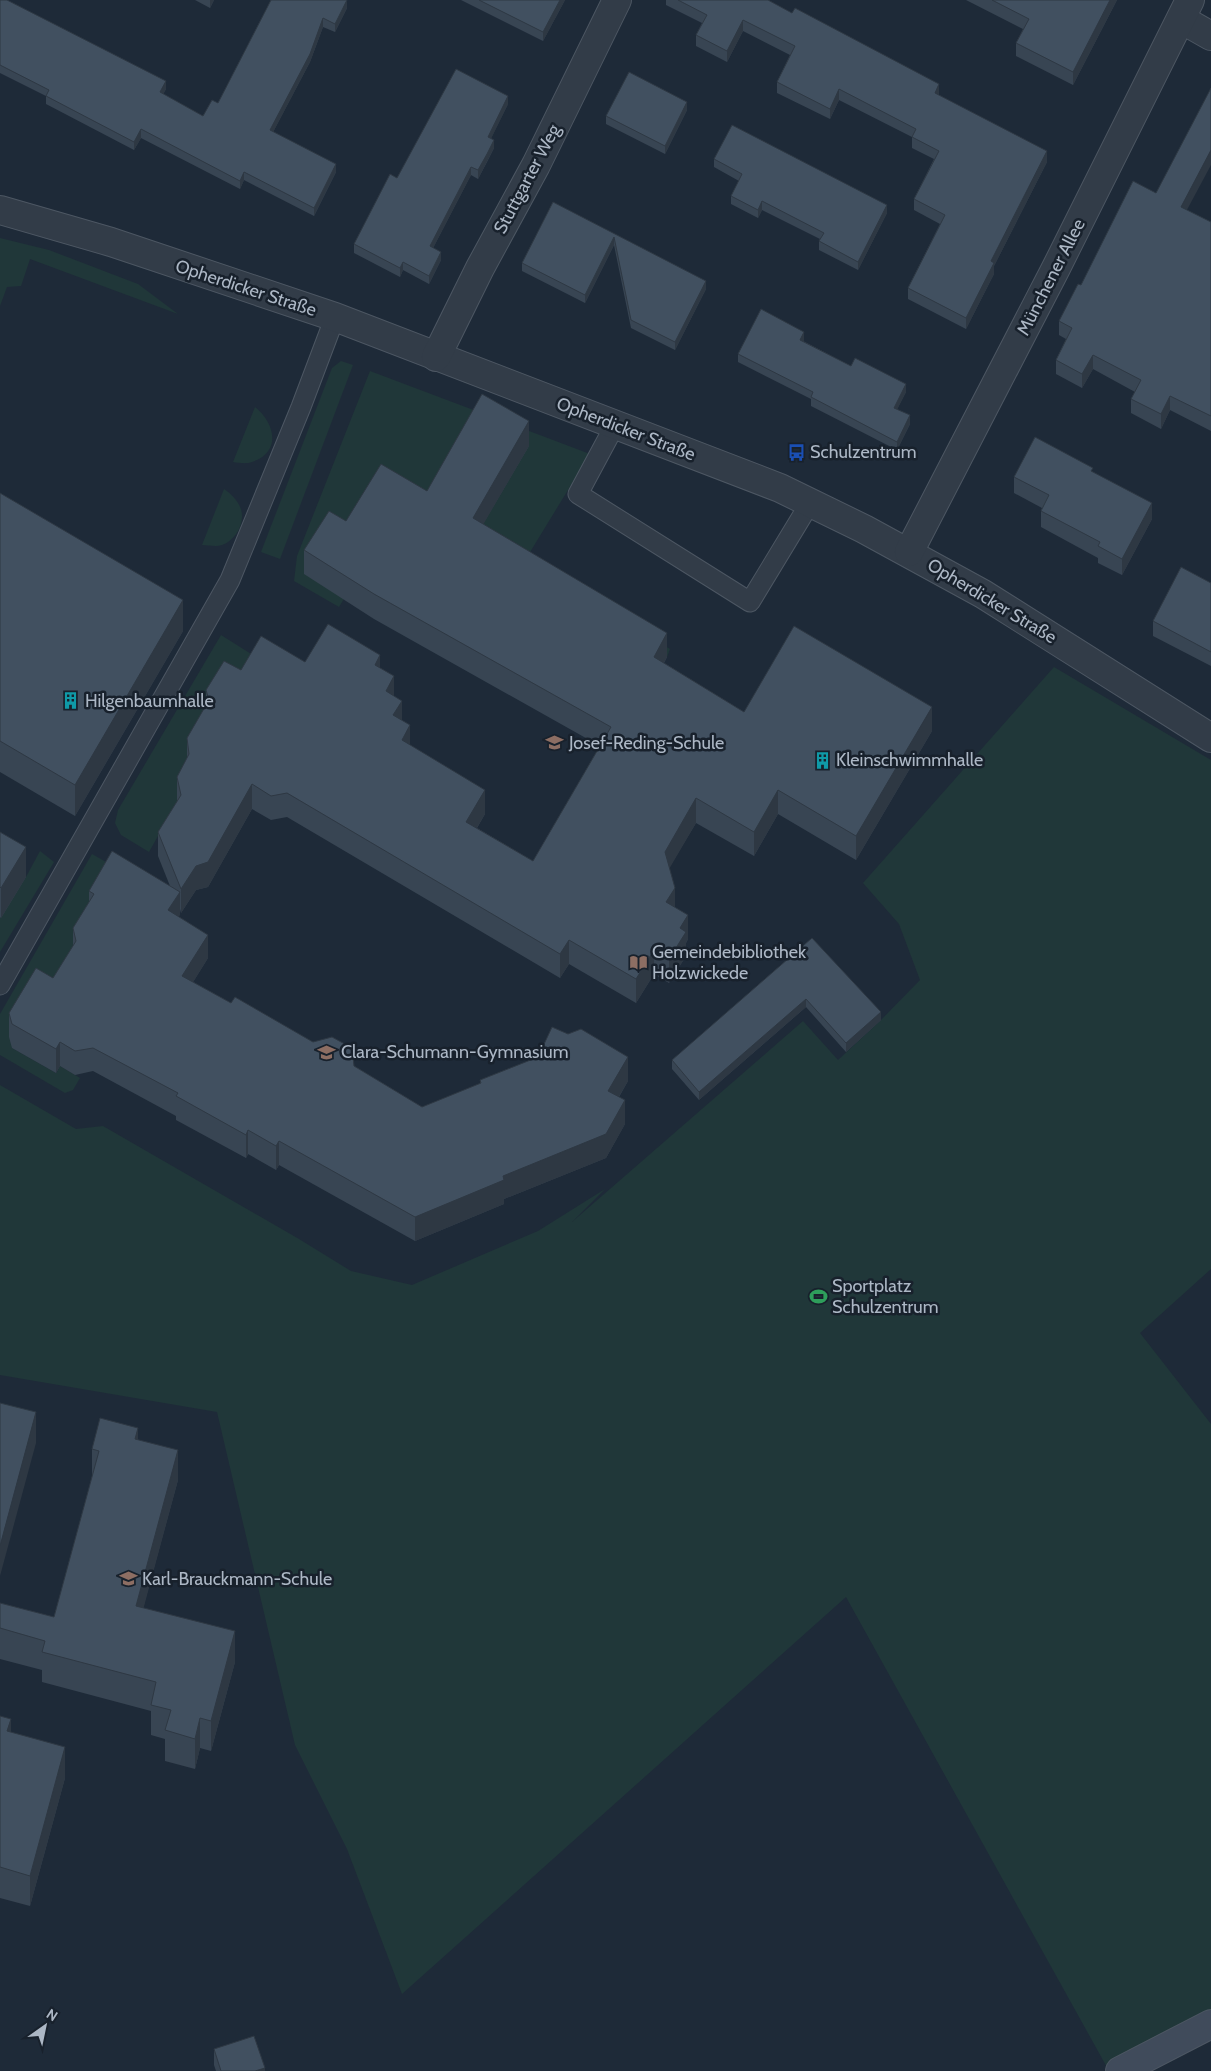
<svg xmlns="http://www.w3.org/2000/svg" width="1211" height="2071" font-family="Cabin,sans-serif">
<style>
.green{fill:#203739}
.lines{fill:none;stroke-linecap:round;stroke-linejoin:round}
.lane-casing{stroke:#4d5763;stroke-width:21}
.street-casing{stroke:#4d5763;stroke-width:30}
.secondary-casing{stroke:#4d5763;stroke-width:30}
.lane{stroke:#323c48;stroke-width:19}
.street{stroke:#323c48;stroke-width:28}
.secondary{stroke:#404b5b;stroke-width:28}
.wall{fill:#384553}
.shaded-wall{fill:#2e3843}
.building{fill:#415060;stroke:#2e3843}
.labels{text-anchor:middle;stroke-width:5;stroke-linejoin:round;paint-order:stroke}
.street-label{font-size:18px;fill:#acb7c5;stroke:#18212c}
.poi-label{font-size:18px;fill:#acb7c5;stroke:#18212c;text-anchor:start}
</style>
<rect width="100%" height="100%" fill="#1e2a38"/>
<g class="green">
<polygon points="0,238 49,250 138,284 178,314 30,259 21,286 7,287 0,306"/>
<polygon points="341,361 353,365 280,559 261,552 332,368"/>
<polygon points="370,371 590,454 524,562 670,649 667,657 382,488 345,597 339,607 294,581 297,556"/>
<path d="M255 407C275 423 282 452 252 462 247 464 239 463 233 462Z"/>
<path d="M224 489C230 493 234 497 238 503 248 518 238 539 222 545 216 547 208 545 202 545Z"/>
<polygon points="221,635 261,660 179,810 167,841 158,836 149,852 121,835 115,823 118,810"/>
<polygon points="1054,667 1211,760 1211,1269 1140,1333 1211,1424 1211,2021 1109,2071 846,1597 402,1994 347,1849 295,1745 217,1412 0,1375 0,1085 76,1129 103,1126 299,1239 351,1271 412,1285 538,1231 605,1189 572,1222 803,1021 838,1060 881,1020 920,980 899,924 863,883"/>
<polygon points="40,851 54,862 0,952 0,917 26,877"/>
<polygon points="92,854 148,886 94,918 12,1048 56,1073 60,1066 80,1078 73,1090 65,1093 0,1055 0,1014"/>
</g>
<g class="lines">
<defs>
<g id="lane">
<polyline points="615,425 578,494 750,602 810,503"/>
<polyline points="0,985 230,580 301,407 335,317"/>
</g>
<g id="street">
<polyline points="1181,19 1211,36"/>
<polyline points="0,210 111,242 335,317 780,488 864,529 983,594 1211,738"/>
<polyline points="436,357 480,268 536,165 617,0"/>
<polyline points="909,552 1056,268 1190,0"/>
</g>
<polyline id="secondary" points="1120,2071 1211,2024"/>
</defs>
<use href="#lane" class="lane-casing"/>
<use href="#street" class="street-casing"/>
<use href="#secondary" class="secondary-casing"/>
<use href="#lane" class="lane"/>
<use href="#street" class="street"/>
<use href="#secondary" class="secondary"/>
</g>
<g class="wall">
<polygon points="0,0 166,89 163,94 203,116 218,103 271,0 347,8 335,32 323,27 310,62 273,132 336,172 314,216 244,180 240,189 141,138 134,150 46,104 46,96 0,73"/>
<polygon points="195,0 214,0 210,8"/>
<polygon points="461,0 565,0 543,41"/>
<polygon points="666,0 768,0 939,95 1047,162 994,266 994,274 966,329 908,299 908,288 940,224 914,210 914,199 934,159 912,148 912,137 839,100 830,119 777,93 777,82 790,55 743,31 727,62 696,46 696,35 702,23 666,5"/>
<polygon points="966,0 1117,0 1073,85 1016,56 1016,43 1023,29"/>
<polygon points="508,104 491,138 494,148 487,162 478,179 471,175 433,248 441,260 429,284 403,270 400,277 354,253 354,244 397,178"/>
<polygon points="687,110 665,154 606,124 606,116"/>
<polygon points="714,159 887,213 858,270 819,250 819,241 820,239 762,210 758,218 731,204 731,196 739,181 714,167"/>
<polygon points="553,202 706,289 675,350 631,328 614,245 585,303 522,271 522,263"/>
<polygon points="1187,210 1211,222 1211,431 1170,410 1161,429 1131,413 1131,399 1135,392 1093,369 1082,388 1056,374 1056,360 1066,339 1059,335 1059,321"/>
<polygon points="804,340 803,341 851,366 906,392 897,409 910,424 897,450 811,406 811,399 738,362 738,354"/>
<polygon points="529,446 483,524 667,657 664,663 744,712 932,731 856,860 778,814 754,856 696,823 669,868 675,907 688,939 686,943 686,956 669,983 654,974 636,1003 569,964 560,978 287,817 271,820 252,809 208,887 196,890 181,913 180,909 179,917 208,958 193,982 231,1003 354,1066 422,1107 480,1084 480,1080 628,1081 619,1097 625,1124 606,1158 504,1199 504,1204 415,1241 279,1165 276,1170 248,1154 246,1158 176,1120 176,1116 93,1071 75,1075 60,1066 56,1073 12,1048 9,1037 9,1013 53,978 73,946 73,928 89,902 89,891 170,886 158,856 158,832 177,802 177,777 187,759 187,738 206,706 206,690 241,670 305,662 380,668 394,696 410,745 485,814 477,828 533,861 600,746 374,619 304,574 304,550 346,521 427,491"/>
<polygon points="1093,472 1152,519 1122,575 1098,563 1098,558 1041,527 1041,511 1042,508 1014,493 1014,477"/>
<polygon points="0,493 183,631 75,816 0,772"/>
<polygon points="1211,583 1211,666 1153,636 1153,621"/>
<polygon points="0,832 26,877 1,918 0,917"/>
<polygon points="812,938 881,1020 846,1052 806,1007 699,1100 672,1069 672,1060"/>
<polygon points="138,1440 178,1480 143,1608 235,1662 211,1751 200,1748 195,1769 165,1761 165,1739 151,1735 151,1711 42,1682 42,1670 0,1659 0,1603 54,1617 92,1477 92,1449"/>
<polygon points="0,1716 11,1732 65,1778 30,1906 0,1898"/>
<polygon points="214,2049 265,2071 216,2071 214,2065"/>
</g>
<g class="shaded-wall">
<polygon points="210,0 214,0 210,8"/>
<polygon points="347,0 347,8 335,32 335,24"/>
<polygon points="560,0 565,0 543,41 543,32"/>
<polygon points="1110,0 1117,0 1073,85 1073,72"/>
<polygon points="323,18 323,27 310,62 270,138 270,130"/>
<polygon points="743,20 743,31 727,62 727,51"/>
<polygon points="166,81 166,89 160,101 160,92"/>
<polygon points="939,84 939,95 935,93"/>
<polygon points="839,89 839,100 830,119 830,109"/>
<polygon points="508,96 508,104 488,145 488,137"/>
<polygon points="687,102 687,110 665,154 665,146"/>
<polygon points="141,129 141,138 134,150 134,142"/>
<polygon points="494,140 494,148 478,179 478,170"/>
<polygon points="1211,150 1211,165 1181,221 1181,207"/>
<polygon points="1047,151 1047,162 994,266 994,274 966,329 966,318 991,261"/>
<polygon points="336,164 336,172 314,216 314,208"/>
<polygon points="471,167 471,175 430,254 430,246"/>
<polygon points="244,172 244,180 240,189 240,181"/>
<polygon points="762,201 762,210 758,218 758,210"/>
<polygon points="887,205 887,213 858,270 858,262"/>
<polygon points="614,237 614,245 585,303 585,295"/>
<polygon points="441,252 441,260 429,284 429,276"/>
<polygon points="403,262 403,270 400,277 400,268"/>
<polygon points="706,281 706,289 675,350 675,342"/>
<polygon points="804,332 804,340 800,348 800,340"/>
<polygon points="1093,355 1093,369 1082,388 1082,374"/>
<polygon points="906,384 906,392 894,416 894,408"/>
<polygon points="1170,396 1170,410 1161,429 1161,414"/>
<polygon points="910,415 910,424 897,450 897,442"/>
<polygon points="529,421 529,446 473,542 473,518"/>
<polygon points="1152,503 1152,519 1122,575 1122,559"/>
<polygon points="183,600 183,631 75,816 75,785"/>
<polygon points="667,633 667,657 654,681 654,657"/>
<polygon points="380,655 380,679 375,665"/>
<polygon points="394,676 394,700 386,691"/>
<polygon points="402,701 402,726 393,715"/>
<polygon points="932,707 932,731 856,860 856,836"/>
<polygon points="410,725 410,749 402,740"/>
<polygon points="252,784 252,809 208,887 196,890 181,913 181,889 196,866"/>
<polygon points="485,790 485,814 466,846 466,822"/>
<polygon points="778,790 778,814 754,856 754,832"/>
<polygon points="696,798 696,823 665,876 665,852"/>
<polygon points="26,847 26,877 1,918 1,888"/>
<polygon points="675,888 675,912 666,902"/>
<polygon points="180,892 180,915 168,934 168,910"/>
<polygon points="688,915 688,939 686,943 686,956 669,983 669,959 680,928"/>
<polygon points="208,935 208,958 182,1000 182,976"/>
<polygon points="569,940 569,964 560,978 560,954"/>
<polygon points="654,950 654,974 636,1003 636,979"/>
<polygon points="806,999 806,1007 699,1100 699,1092"/>
<polygon points="881,1012 881,1020 846,1052 846,1043"/>
<polygon points="60,1042 60,1066 56,1073 56,1049"/>
<polygon points="628,1057 628,1081 608,1115 608,1091"/>
<polygon points="625,1100 625,1124 606,1158 504,1199 504,1204 415,1241 415,1217 503,1176"/>
<polygon points="248,1130 248,1154 246,1158 246,1135"/>
<polygon points="279,1141 279,1165 276,1170 276,1146"/>
<polygon points="36,1412 36,1443 0,1576 0,1546"/>
<polygon points="138,1428 138,1458 135,1439"/>
<polygon points="178,1450 178,1480 136,1636 136,1606"/>
<polygon points="235,1631 235,1662 211,1751 211,1721"/>
<polygon points="200,1718 200,1748 195,1769 195,1739"/>
<polygon points="11,1719 11,1750 7,1731"/>
<polygon points="65,1747 65,1778 30,1906 30,1876"/>
<polygon points="265,2068 265,2071 255,2071"/>
</g>
<g class="building">
<polygon points="0,0 7,0 166,81 160,92 203,116 212,100 218,103 271,0 347,0 335,24 323,18 310,54 270,130 336,164 314,208 244,172 240,181 141,129 134,142 46,96 49,90 0,65"/>
<polygon points="479,0 560,0 543,32"/>
<polygon points="678,0 768,0 792,13 795,8 939,84 935,93 1047,151 991,261 994,263 966,318 908,288 945,215 914,199 939,151 912,137 916,129 839,89 830,109 777,82 795,46 743,20 727,51 696,35 707,15"/>
<polygon points="992,0 1110,0 1073,72 1016,43 1029,19"/>
<polygon points="456,69 508,96 488,137 494,140 487,154 478,170 471,167 430,246 441,252 429,276 403,262 400,268 354,244 390,174 397,178"/>
<polygon points="629,72 687,102 665,146 606,116"/>
<polygon points="1211,88 1211,150 1181,207 1211,222 1211,416 1170,396 1161,414 1131,399 1141,380 1093,355 1082,374 1056,360 1072,328 1059,321 1078,284 1081,285 1133,181 1156,193"/>
<polygon points="732,125 887,205 858,262 819,241 824,233 762,201 758,210 731,196 742,174 714,159"/>
<polygon points="553,202 706,281 675,342 631,320 614,237 585,295 522,263"/>
<polygon points="761,309 804,332 800,340 851,366 855,358 906,384 894,408 910,415 897,442 811,397 813,392 738,354"/>
<polygon points="482,394 529,421 473,518 667,633 654,657 744,712 794,626 932,707 856,836 778,790 754,832 696,798 665,852 675,888 666,902 688,915 680,928 686,932 669,959 654,950 636,979 569,940 560,954 287,793 271,796 252,784 208,862 196,866 181,889 158,832 181,795 177,777 189,754 187,738 209,700 206,690 224,661 241,670 261,636 305,662 328,624 380,655 375,665 394,676 386,691 402,701 393,715 410,725 402,740 485,790 466,822 533,861 611,727 374,594 304,550 329,511 346,521 381,464 427,491"/>
<polygon points="1035,437 1093,468 1091,471 1152,503 1122,559 1098,546 1100,542 1041,511 1049,495 1014,477"/>
<polygon points="0,493 183,600 75,785 0,741"/>
<polygon points="1181,567 1211,583 1211,652 1153,621"/>
<polygon points="0,832 26,847 1,888 0,887"/>
<polygon points="112,851 180,892 168,910 208,935 182,976 231,1003 235,997 313,1042 332,1037 352,1048 354,1066 422,1107 481,1083 480,1080 538,1057 552,1027 568,1034 581,1029 628,1057 608,1091 625,1100 606,1134 503,1176 504,1180 415,1217 279,1141 276,1146 248,1130 246,1135 176,1096 178,1093 93,1048 75,1051 60,1042 56,1049 12,1024 9,1013 36,968 53,978 76,941 73,928 94,894 89,891"/>
<polygon points="812,938 881,1012 846,1043 806,999 699,1092 672,1060"/>
<polygon points="0,1403 36,1412 0,1546"/>
<polygon points="100,1418 138,1428 135,1439 178,1450 136,1606 235,1631 211,1721 200,1718 195,1739 165,1730 171,1710 151,1705 156,1682 42,1652 45,1641 0,1628 0,1603 54,1617 99,1451 92,1449"/>
<polygon points="0,1716 11,1719 7,1731 65,1747 30,1876 0,1867"/>
<polygon points="254,2036 265,2068 255,2071 221,2071 214,2049"/>
</g>
<defs>
<symbol id="bus-bare" viewBox="-9 -9 18 18"><path d="M-5-6H5V4H4V6H2V4H-2V6H-4V4H-5ZM-3.5-4V0h7V-4ZM-3.5 1.2v1.5H-2V1.2ZM2 1.2v1.5H3.5V1.2Z" fill="#1a4fb4" stroke="#18212c" stroke-width="2.5" paint-order="stroke"/></symbol>
<symbol id="building-bare" viewBox="-9 -9 18 18"><path d="M-4-6H4V6H1V3H-1V6H-4ZM-2.5-4.3h1.7v1.8h-1.7ZM.8-4.3h1.7v1.8H.8ZM-2.5-1h1.7V.8h-1.7ZM.8-1h1.7V.8H.8Z" fill="#0f9aa8" stroke="#18212c" stroke-width="2.5" paint-order="stroke"/></symbol>
<symbol id="school-bare" viewBox="-9 -9 18 18"><path d="M0-5L7-2L0 1L-7-2ZM-4 1L0 2.5L4 1V4Q0 6-4 4Z" fill="#8d6e63" stroke="#18212c" stroke-width="2.5" paint-order="stroke"/></symbol>
<symbol id="library-bare" viewBox="-9 -9 18 18"><path d="M-6-4Q-3-5.5-.7-3.5V5Q-3 3-6 4ZM6-4Q3-5.5 .7-3.5V5Q3 3 6 4Z" fill="#8d6e63" stroke="#18212c" stroke-width="2.5" paint-order="stroke"/></symbol>
<symbol id="stadium-bare" viewBox="-9 -9 18 18"><path d="M0-5a6.5 5 0 1 0 0 10a6.5 5 0 1 0 0-10ZM-3.5-1.8h7v3.6h-7Z" fill="#2e9e5b" stroke="#18212c" stroke-width="2.5" paint-order="stroke"/></symbol>
</defs>
<g fill-rule="evenodd">
<use href="#bus-bare" x="784" y="440" width="25" height="25"/>
<use href="#building-bare" x="58" y="688" width="25" height="25"/>
<use href="#school-bare" x="542" y="730" width="25" height="25"/>
<use href="#building-bare" x="810" y="748" width="25" height="25"/>
<use href="#library-bare" x="626" y="950" width="25" height="25"/>
<use href="#school-bare" x="314" y="1040" width="25" height="25"/>
<use href="#stadium-bare" x="806" y="1284" width="25" height="25"/>
<use href="#school-bare" x="116" y="1566" width="25" height="25"/>
</g>
<g class="labels">
<g class="street-label">
<text transform="translate(527 179) rotate(-62)" y="6">Stuttgarter Weg</text>
<text transform="translate(1051 277) rotate(-63)" y="6">Münchener Allee</text>
<text transform="translate(246 288) rotate(18)" y="6">Opherdicker Straße</text>
<text transform="translate(626 429) rotate(21)" y="6">Opherdicker Straße</text>
<text transform="translate(992 601) rotate(31)" y="6">Opherdicker Straße</text>
</g>
<g class="poi-label">
<text x="810" y="458">Schulzentrum</text>
<text x="85" y="707">Hilgenbaumhalle</text>
<text x="569" y="749">Josef-Reding-Schule</text>
<text x="836" y="766">Kleinschwimmhalle</text>
<text x="652" y="958">Gemeindebibliothek<tspan x="652" dy="21">Holzwickede</tspan></text>
<text x="341" y="1058">Clara-Schumann-Gymnasium</text>
<text x="832" y="1292">Sportplatz<tspan x="832" dy="21">Schulzentrum</tspan></text>
<text x="142" y="1585">Karl-Brauckmann-Schule</text>
</g>
</g>
<g transform="translate(45 2026) rotate(33)" stroke="#18212c" stroke-width="4" paint-order="stroke">
<path d="M0-4L9 19L0 12L-9 19Z" fill="#acb7c5"/>
<text y="-8" font-size="14" font-weight="bold" text-anchor="middle" fill="#acb7c5">N</text>
</g>
</svg>
